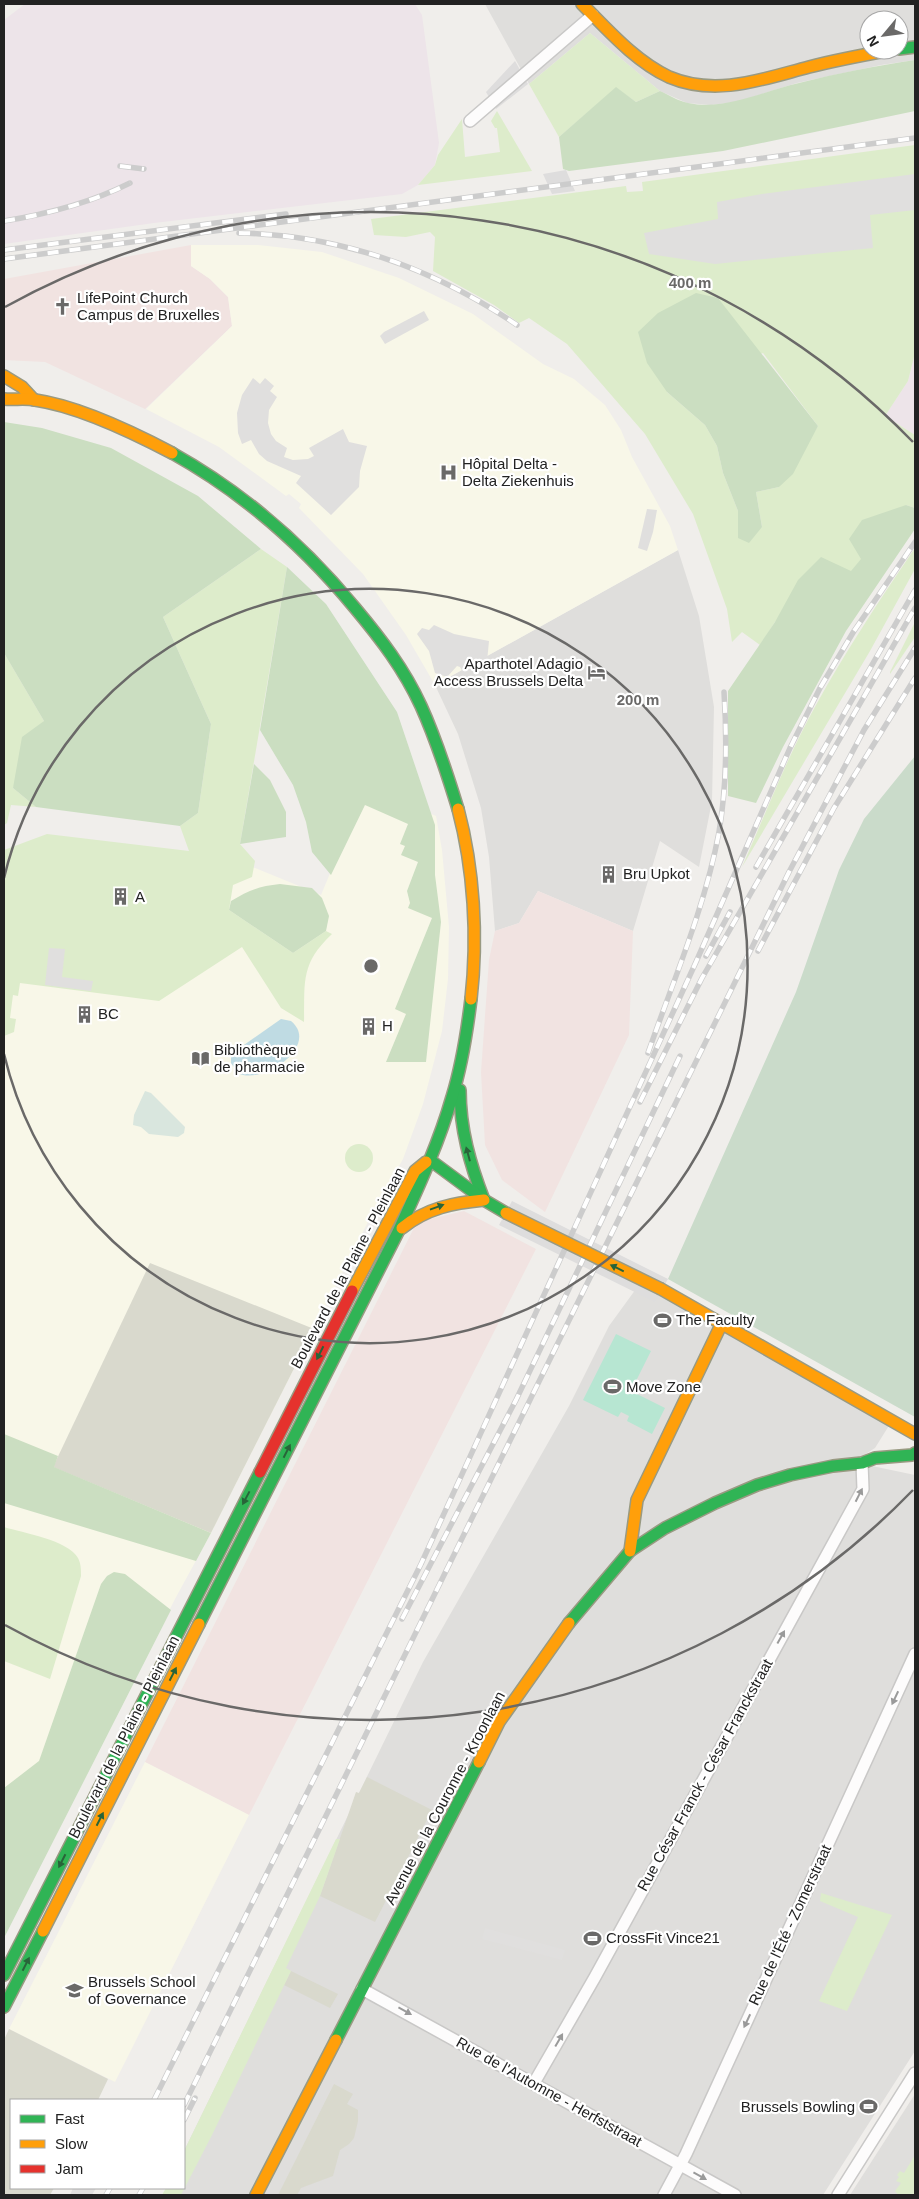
<svg xmlns="http://www.w3.org/2000/svg" width="919" height="2199" font-family="Arial,sans-serif">
<style>
.residential{fill:#dfdedc;fill-rule:evenodd}
.commercial{fill:#f1e3e1}
.industrial{fill:#ede4e9}
.education{fill:#f8f7e8}
.construction{fill:#d9d9cd}
.grass{fill:#ddeccb;fill-rule:evenodd}
.forest{fill:#cbdec1}
.wetland{fill:#d9e6de}
.cemetery{fill:#cadbca}
.pitch{fill:#b7e6d2}
.parking{fill:#e0dfde}
.water{fill:#bfdbe3}
.pier{fill:#dedddd}
.lines{fill:none;stroke-linecap:round;stroke-linejoin:round}
.street-casing{stroke:#c9c8c7;stroke-width:14}
.fast-casing{stroke:#999a82;stroke-width:14}
.slow-casing{stroke:#999a82;stroke-width:14}
.jam-casing{stroke:#999a82;stroke-width:14}
.street{stroke:#fdfcfc;stroke-width:11}
.fast{stroke:#30b455;stroke-width:11}
.slow{stroke:#ff9f0a;stroke-width:11}
.jam{stroke:#e5322d;stroke-width:11}
.rail-casing{stroke:#ccc;stroke-width:5.5}
.rail{stroke:#fff;stroke-width:4;stroke-dasharray:11;stroke-linecap:butt}
.slow-bridge-casing{stroke:#999a82;stroke-width:14;stroke-linecap:butt}
.slow-bridge{stroke:#ff9f0a;stroke-width:11}
.oneway{fill:#286439}
.oneway2{fill:#9a9a9a}
.ring{fill:none;stroke:#6a6968;stroke-width:2.5}
.labels{text-anchor:middle;stroke-width:4.5;stroke-linejoin:round;paint-order:stroke}
.poi-label{font-size:15px;fill:#222;stroke:#fff;text-anchor:start}
.street-label{font-size:15px;fill:#222;stroke:#fff}
.centre{fill:#6a6968;stroke:#fff;stroke-width:2.5}
.ring-label{font-size:15px;text-anchor:middle;font-weight:bold;fill:#6a6968;stroke:#fff;stroke-width:4.5;stroke-linejoin:round;paint-order:stroke}
</style>
<rect width="100%" height="100%" fill="#f0eeeb"/>
<g class="residential">
<path d="M485 4H915V60L881 65 797 83 737 102 711 105 687 103 660 91 590 33 529 84ZM869 20H899V50H869Z"/>
<polygon points="678,550 699,616 714,707 712,801 699,867 660,841 633,931 538,891 519,923 495,931 489,857 481,808 458,734 435,685"/>
<polygon points="641,1282 890,1424 875,1448 853,1462 915,1475 915,2051 823,2195 162,2195 184,2188 184,2151 423,1662 569,1406 609,1326"/>
<polygon points="915,2094 915,2195 850,2195"/>
</g>
<g class="commercial">
<polygon points="191,245 191,266 210,279 228,297 232,326 145,409 45,362 4,360 4,279"/>
<polygon points="538,891 633,931 629,1035 545,1212 502,1180 485,1145 481,1072 489,960 495,931 519,923"/>
<polygon points="464,1211 536,1249 249,1815 145,1762 417,1222"/>
</g>
<g class="industrial">
<polygon points="25,4 415,4 422,15 439,143 435,165 418,185 402,194 154,223 4,244 4,20"/>
<polygon points="915,353 915,435 885,416 908,381"/>
</g>
<g class="education">
<polygon points="191,245 258,245 322,252 399,278 473,314 543,364 574,379 605,405 621,430 632,457 670,526 678,550 435,685 406,635 363,574 299,508 301,504 289,494 286,496 219,447 146,409 232,326 228,297 210,279 191,266"/>
<polygon points="366,787 436,816 442,850 449,927 448,979 442,1031 423,1104 403,1159 372,1214 211,1533 175,1599 4,1936 4,862 228,857 321,895"/>
<polygon points="145,1762 249,1815 115,2082 9,2029"/>
</g>
<g class="construction">
<polygon points="150,1263 314,1329 211,1533 53,1467"/>
<polygon points="367,1777 432,1810 375,1922 320,1896 356,1792 359,1793"/>
<polygon points="291,1971 338,1994 330,2008 284,1985"/>
<polygon points="9,2029 108,2079 98,2100 11,2100 11,2188 54,2188 50,2195 4,2195 4,2040"/>
<polygon points="334,2084 353,2094 347,2104 358,2110 358,2121 354,2138 349,2144 340,2150 333,2176 301,2188 297,2195 278,2195"/>
</g>
<g class="grass">
<polygon points="590,33 660,91 636,102 616,88 559,137 529,84"/>
<polygon points="497,111 532,171 418,185 435,165 438,155 462,119 465,157 500,152 497,128 495,128 491,121"/>
<path d="M915 145V353L908 381 885 416 915 435V508L906 505 851 572 775 622 760 645 742 632 732 642 727 609 693 514 645 434 567 344 529 318 519 323 494 305 433 271 435 237 430 232 406 237 374 235 371 219 626 186 627 192 643 191 642 182ZM763 353 818 426 779 487 756 492 762 527 738 538V511L723 473 717 446 705 425 667 392Z"/>
<path d="M915 548V569L870 651 742 867C766 813 787 757 816 705 846 651 880 599 915 548Z"/>
<path d="M261 549 287 567 240 844 255 861 252 877 233 885 229 910 293 953 326 931 332 934C300 964 305 982 304 1022L281 1008 242 947 159 1001 20 983 18 996 13 995 10 1018 16 1019 14 1032 4 1036V850L47 834 189 851 180 826 198 813 211 724 163 617Z"/>
<polygon points="915,622 915,637 890,674 890,672"/>
<polygon points="4,653 44,721 13,788 36,807 11,805 7,823 4,825"/>
<circle cx="359" cy="1158" r="14"/>
<path d="M4 1527C23 1533 68 1540 78 1558 81 1564 81 1569 81 1576L50 1679 4 1661Z"/>
<polygon points="336,1839 340,1839 320,1896 286,1968 291,1971 212,2135 181,2195 162,2195 166,2188 184,2188 184,2151"/>
<polygon points="821,1893 892,1915 847,2011 819,2001 858,1917 820,1901"/>
<polygon points="915,2155 915,2195 898,2195 895,2191 901,2183 896,2181 899,2177 897,2175 900,2171 904,2173"/>
</g>
<g class="forest">
<path d="M915 60V111L723 151 569 171 563 169 559 137 616 87 636 102 660 91C669 95 678 101 688 103 726 111 763 91 799 83 838 73 876 66 915 60Z"/>
<polygon points="696,293 718,298 818,426 793,474 779,487 756,492 762,527 749,543 738,538 738,511 723,473 717,446 705,425 667,392 647,363 638,332 658,313"/>
<polygon points="4,422 42,428 111,448 198,496 261,549 163,617 211,724 198,813 180,826 36,807 13,788 22,737 44,721 4,653"/>
<polygon points="906,505 915,508 915,529 846,631 783,747 756,803 728,796 728,691 775,622 798,580 821,557 851,571 861,559 849,539 862,520"/>
<polygon points="287,567 326,604 397,712 435,825 435,875 441,922 426,1062 386,1062 406,1014 395,1009 432,918 408,908 410,903 407,891 418,862 401,855 405,846 400,844 408,824 365,805 331,875 312,852 306,822 293,785 260,730"/>
<polygon points="254,764 270,780 286,812 286,837 240,844"/>
<path d="M280 884 312 888 322 898 329 916 326 931 293 953 229 910 231 901C248 891 259 886 280 884Z"/>
<polygon points="4,1434 58,1456 54,1467 211,1533 196,1561 4,1503"/>
<polygon points="114,1572 125,1574 171,1610 4,1938 4,1788 39,1761 101,1584 107,1576"/>
</g>
<polygon class="wetland" points="145,1091 151,1093 185,1127 184,1133 178,1137 149,1134 141,1127 133,1125 134,1115"/>
<polygon class="cemetery" points="915,756 915,1417 668,1279 796,992 839,870 864,819"/>
<polygon class="pitch" points="616,1334 651,1351 631,1391 665,1408 652,1434 627,1421 629,1416 621,1412 618,1417 583,1400"/>
<g class="parking">
<polygon points="915,174 915,210 870,215 873,248 715,264 649,254 644,233 718,219 717,202 762,194"/>
<polygon points="424,311 429,320 385,344 380,336 384,332"/>
<polygon points="253,378 260,384 265,378 274,386 270,391 277,397 269,410 268,423 271,434 276,441 287,448 284,457 293,460 308,459 314,456 309,448 343,429 349,442 367,446 360,471 359,487 331,515 296,483 301,476 267,461 259,454 251,440 242,444 238,433 237,413 242,395"/>
<polygon points="647,509 657,510 653,532 647,551 638,548"/>
<polygon points="434,625 454,634 489,641 487,662 473,660 467,663 470,670 464,674 460,667 457,666 447,677 435,673 429,651 417,634 422,628 429,630"/>
<polygon points="49,948 65,949 62,977 93,981 91,991 45,985"/>
<polygon points="485,1928 565,1950 562,1960 482,1939"/>
<polygon points="73,2188 96,2188 92,2195 70,2195"/>
</g>
<path class="water" d="M281 1019 291 1021C321 1046 261 1086 238 1073L231 1063V1054Z"/>
<g class="pier">
<polygon points="515,61 528,84 496,109 486,92"/>
<polygon points="566,170 575,191 552,194 543,174"/>
<polygon points="512,1201 668,1279 655,1302 499,1225"/>
</g>
<g class="lines">
<defs>
<g id="street">
<polyline points="470,121 593,15"/>
<polyline points="362,1989 735,2195"/>
<polyline points="534,2083 595,1977 863,1489 862,1463"/>
<polyline points="664,2195 686,2154 915,1654"/>
<polyline points="838,2195 915,2073"/>
</g>
<g id="fast">
<polyline points="899,49 915,47"/>
<path d="M172 453C244 493 303 545 355 608 381 639 404 669 421 706 436 739 447 773 458 809"/>
<path d="M460 1090C460 1129 470 1164 484 1200"/>
<polyline points="430,1160 484,1200 506,1213"/>
<polyline points="569,1623 630,1551 665,1528 715,1503 757,1485 790,1475 833,1466 862,1463 875,1458 912,1455 915,1453"/>
<path d="M199 1624 398 1232C418 1188 439 1143 452 1097 462 1065 467 1032 471 999"/>
<polyline points="4,1975 260,1472"/>
<polyline points="4,2007 43,1931"/>
<polyline points="336,2040 479,1762"/>
</g>
<g id="slow">
<path d="M582 4C608 30 635 61 669 77 716 97 763 79 809 67 836 60 863 55 891 50"/>
<polyline points="4,376 22,387 34,400"/>
<path d="M4 399C14 400 25 398 35 400 77 406 134 433 172 453"/>
<path d="M458 809C474 869 478 937 471 999"/>
<path d="M402 1228C427 1208 453 1203 484 1200"/>
<polyline points="661,1289 915,1434"/>
<polyline points="352,1291 415,1171 426,1162"/>
<polyline points="630,1551 637,1500 722,1323"/>
<polyline points="479,1762 499,1722 569,1623"/>
<polyline points="43,1931 199,1624"/>
<polyline points="256,2195 336,2040"/>
</g>
<polyline id="jam" points="260,1472 352,1291"/>
</defs>
<use href="#street" class="street-casing"/>
<use href="#fast" class="fast-casing"/>
<use href="#slow" class="slow-casing"/>
<use href="#jam" class="jam-casing"/>
<use href="#street" class="street"/>
<use href="#fast" class="fast"/>
<use href="#slow" class="slow"/>
<use href="#jam" class="jam"/>
<defs>
<g id="rail">
<polyline points="120,166 144,169"/>
<path d="M4 221C48 214 90 203 130 183"/>
<path d="M239 233C341 235 433 268 517 325"/>
<polyline points="4,250 286,214"/>
<polyline points="4,259 915,138"/>
<polyline points="756,867 915,590"/>
<polyline points="758,951 834,808 915,678"/>
<polyline points="706,956 730,912"/>
<path d="M648 1053C673 981 705 908 719 832 727 785 727 739 724 692"/>
<polyline points="640,1102 702,978 915,608"/>
<polyline points="402,1619 516,1400 680,1056"/>
<polyline points="154,2100 421,1564 696,962 790,748 820,688 854,631 915,542"/>
<polyline points="184,2105 789,872 864,730 915,648"/>
<polyline points="184,2120 195,2098"/>
<polyline points="106,2195 110,2188"/>
<polyline points="139,2195 143,2188"/>
</g>
</defs>
<use href="#rail" class="rail-casing"/>
<use href="#rail" class="rail"/>
<defs>
<polyline id="slow-bridge" points="506,1213 661,1289"/>
</defs>
<use href="#slow-bridge" class="slow-bridge-casing"/>
<use href="#slow-bridge" class="slow-bridge"/>
</g>
<defs><path id="oneway-solid" d="M-6-.8H1V-3.2L6.5 0L1 3.2V.8H-6Z" transform="scale(1.25)"/></defs>
<g class="oneway">
<use href="#oneway-solid" transform="translate(468 1154) rotate(-105)"/>
<use href="#oneway-solid" transform="translate(437 1207) rotate(-20)"/>
<use href="#oneway-solid" transform="translate(617 1268) rotate(-154)"/>
<use href="#oneway-solid" transform="translate(320 1353) rotate(117)"/>
<use href="#oneway-solid" transform="translate(287 1451) rotate(-63)"/>
<use href="#oneway-solid" transform="translate(246 1498) rotate(118)"/>
<use href="#oneway-solid" transform="translate(173 1674) rotate(-63)"/>
<use href="#oneway-solid" transform="translate(100 1819) rotate(-63)"/>
<use href="#oneway-solid" transform="translate(62 1861) rotate(117)"/>
<use href="#oneway-solid" transform="translate(26 1964) rotate(-63)"/>
</g>
<g class="oneway2">
<use href="#oneway-solid" transform="translate(859 1495) rotate(-63)"/>
<use href="#oneway-solid" transform="translate(781 1637) rotate(-61)"/>
<use href="#oneway-solid" transform="translate(895 1698) rotate(115)"/>
<use href="#oneway-solid" transform="translate(405 2011) rotate(29)"/>
<use href="#oneway-solid" transform="translate(747 2021) rotate(115)"/>
<use href="#oneway-solid" transform="translate(559 2040) rotate(-60)"/>
<use href="#oneway-solid" transform="translate(700 2176) rotate(29)"/>
</g>
<g class="ring">
<path d="M4 878A377 377 0 1 1 4 1054"/>
<path d="M913 1490A754 754 0 0 1 5 1625M5 307A754 754 0 0 1 913 442"/>
</g>
<defs>
<symbol id="church-bare" viewBox="-9 -9 18 18"><path d="M-1.2-6h2.4v3.5h3.3v2.4h-3.3V6h-2.4V-.1h-3.3v-2.4h3.3Z" fill="#6a6968" stroke="#fff" stroke-width="2.5" paint-order="stroke"/></symbol>
<symbol id="hospital-bare" viewBox="-9 -9 18 18"><path d="M-5-5h3v3.5h4V-5h3V5h-3V1.5h-4V5h-3Z" fill="#6a6968" stroke="#fff" stroke-width="2.5" paint-order="stroke"/></symbol>
<symbol id="hotel-bare" viewBox="-9 -9 18 18"><path d="M-6-4.5h1.5V1H6V5H4.5V3h-9V5H-6ZM-4 0a1.8 1.8 0 1 1 3.6 0ZM.5 0V-2.5h3Q6-2.5 6 0Z" fill="#6a6968" stroke="#fff" stroke-width="2.5" paint-order="stroke"/></symbol>
<symbol id="building-bare" viewBox="-9 -9 18 18"><path d="M-4-6H4V6H1V3H-1V6H-4ZM-2.5-4.3h1.7v1.8h-1.7ZM.8-4.3h1.7v1.8H.8ZM-2.5-1h1.7V.8h-1.7ZM.8-1h1.7V.8H.8Z" fill="#6a6968" stroke="#fff" stroke-width="2.5" paint-order="stroke"/></symbol>
<symbol id="library-bare" viewBox="-9 -9 18 18"><path d="M-6-4Q-3-5.5-.7-3.5V5Q-3 3-6 4ZM6-4Q3-5.5 .7-3.5V5Q3 3 6 4Z" fill="#6a6968" stroke="#fff" stroke-width="2.5" paint-order="stroke"/></symbol>
<symbol id="stadium-bare" viewBox="-9 -9 18 18"><path d="M0-5a6.5 5 0 1 0 0 10a6.5 5 0 1 0 0-10ZM-3.5-1.8h7v3.6h-7Z" fill="#6a6968" stroke="#fff" stroke-width="2.5" paint-order="stroke"/></symbol>
<symbol id="university-bare" viewBox="-9 -9 18 18"><path d="M0-5L7-2L0 1L-7-2ZM-4 1L0 2.5L4 1V4Q0 6-4 4Z" fill="#6a6968" stroke="#fff" stroke-width="2.5" paint-order="stroke"/></symbol>
</defs>
<g fill-rule="evenodd">
<use href="#church-bare" x="50" y="294" width="25" height="25"/>
<use href="#hospital-bare" x="436" y="460" width="25" height="25"/>
<use href="#hotel-bare" x="584" y="660" width="25" height="25"/>
<use href="#building-bare" x="596" y="862" width="25" height="25"/>
<use href="#building-bare" x="108" y="884" width="25" height="25"/>
<use href="#building-bare" x="72" y="1002" width="25" height="25"/>
<use href="#building-bare" x="356" y="1014" width="25" height="25"/>
<use href="#library-bare" x="188" y="1046" width="25" height="25"/>
<use href="#stadium-bare" x="650" y="1308" width="25" height="25"/>
<use href="#stadium-bare" x="600" y="1374" width="25" height="25"/>
<use href="#stadium-bare" x="580" y="1926" width="25" height="25"/>
<use href="#university-bare" x="62" y="1978" width="25" height="25"/>
<use href="#stadium-bare" x="856" y="2094" width="25" height="25"/>
</g>
<g class="labels">
<g class="poi-label">
<text x="77" y="303">LifePoint Church<tspan x="77" dy="17">Campus de Bruxelles</tspan></text>
<text x="462" y="469">Hôpital Delta -<tspan x="462" dy="17">Delta Ziekenhuis</tspan></text>
<text x="583" y="669" text-anchor="end">Aparthotel Adagio<tspan x="583" dy="17">Access Brussels Delta</tspan></text>
<text x="623" y="879">Bru Upkot</text>
<text x="135" y="902">A</text>
<text x="98" y="1019">BC</text>
<text x="382" y="1031">H</text>
<text x="214" y="1055">Bibliothèque<tspan x="214" dy="17">de pharmacie</tspan></text>
<text x="676" y="1325">The Faculty</text>
<text x="626" y="1392">Move Zone</text>
<text x="606" y="1943">CrossFit Vince21</text>
<text x="88" y="1987">Brussels School<tspan x="88" dy="17">of Governance</tspan></text>
<text x="855" y="2112" text-anchor="end">Brussels Bowling</text>
</g>
<g class="street-label">
<text transform="translate(348 1268) rotate(-62)" y="5">Boulevard de la Plaine - Pleinlaan</text>
<text transform="translate(124 1737) rotate(-63)" y="5">Boulevard de la Plaine - Pleinlaan</text>
<text transform="translate(705 1775) rotate(-61)" y="5">Rue César Franck - César Franckstraat</text>
<text transform="translate(445 1798) rotate(-62)" y="5">Avenue de la Couronne - Kroonlaan</text>
<text transform="translate(790 1925) rotate(-65)" y="5">Rue de l'Été - Zomerstraat</text>
<text transform="translate(549 2092) rotate(29)" y="5">Rue de l'Automne - Herfststraat</text>
</g>
</g>
<circle cx="371" cy="966" r="8" class="centre"/>
<g class="ring-label">
<text x="690" y="288">400 m</text>
<text x="638" y="705">200 m</text>
</g>
<rect width="919" height="2199" fill="none" stroke="#222222" stroke-width="10"/>
<rect x="10" y="2099" width="175" height="90" fill="#ffffff" stroke="#a7a7a7"/>
<rect x="20" y="2115" width="25" height="8" fill="#30b455" stroke="#a7a7a7"/>
<text x="55" y="2124" font-size="15" fill="#222222">Fast</text>
<rect x="20" y="2140" width="25" height="8" fill="#ff9f0a" stroke="#a7a7a7"/>
<text x="55" y="2149" font-size="15" fill="#222222">Slow</text>
<rect x="20" y="2165" width="25" height="8" fill="#e5322d" stroke="#a7a7a7"/>
<text x="55" y="2174" font-size="15" fill="#222222">Jam</text>
<g transform="translate(884 35) rotate(241)"><circle r="24" fill="#ffffff" stroke="#a7a7a7"/>
<path d="M0-4L9 19L0 12L-9 19Z" fill="#6a6968"/>
<text y="-8" font-size="14" font-weight="bold" text-anchor="middle" fill="#222222">N</text>
</g>
</svg>
